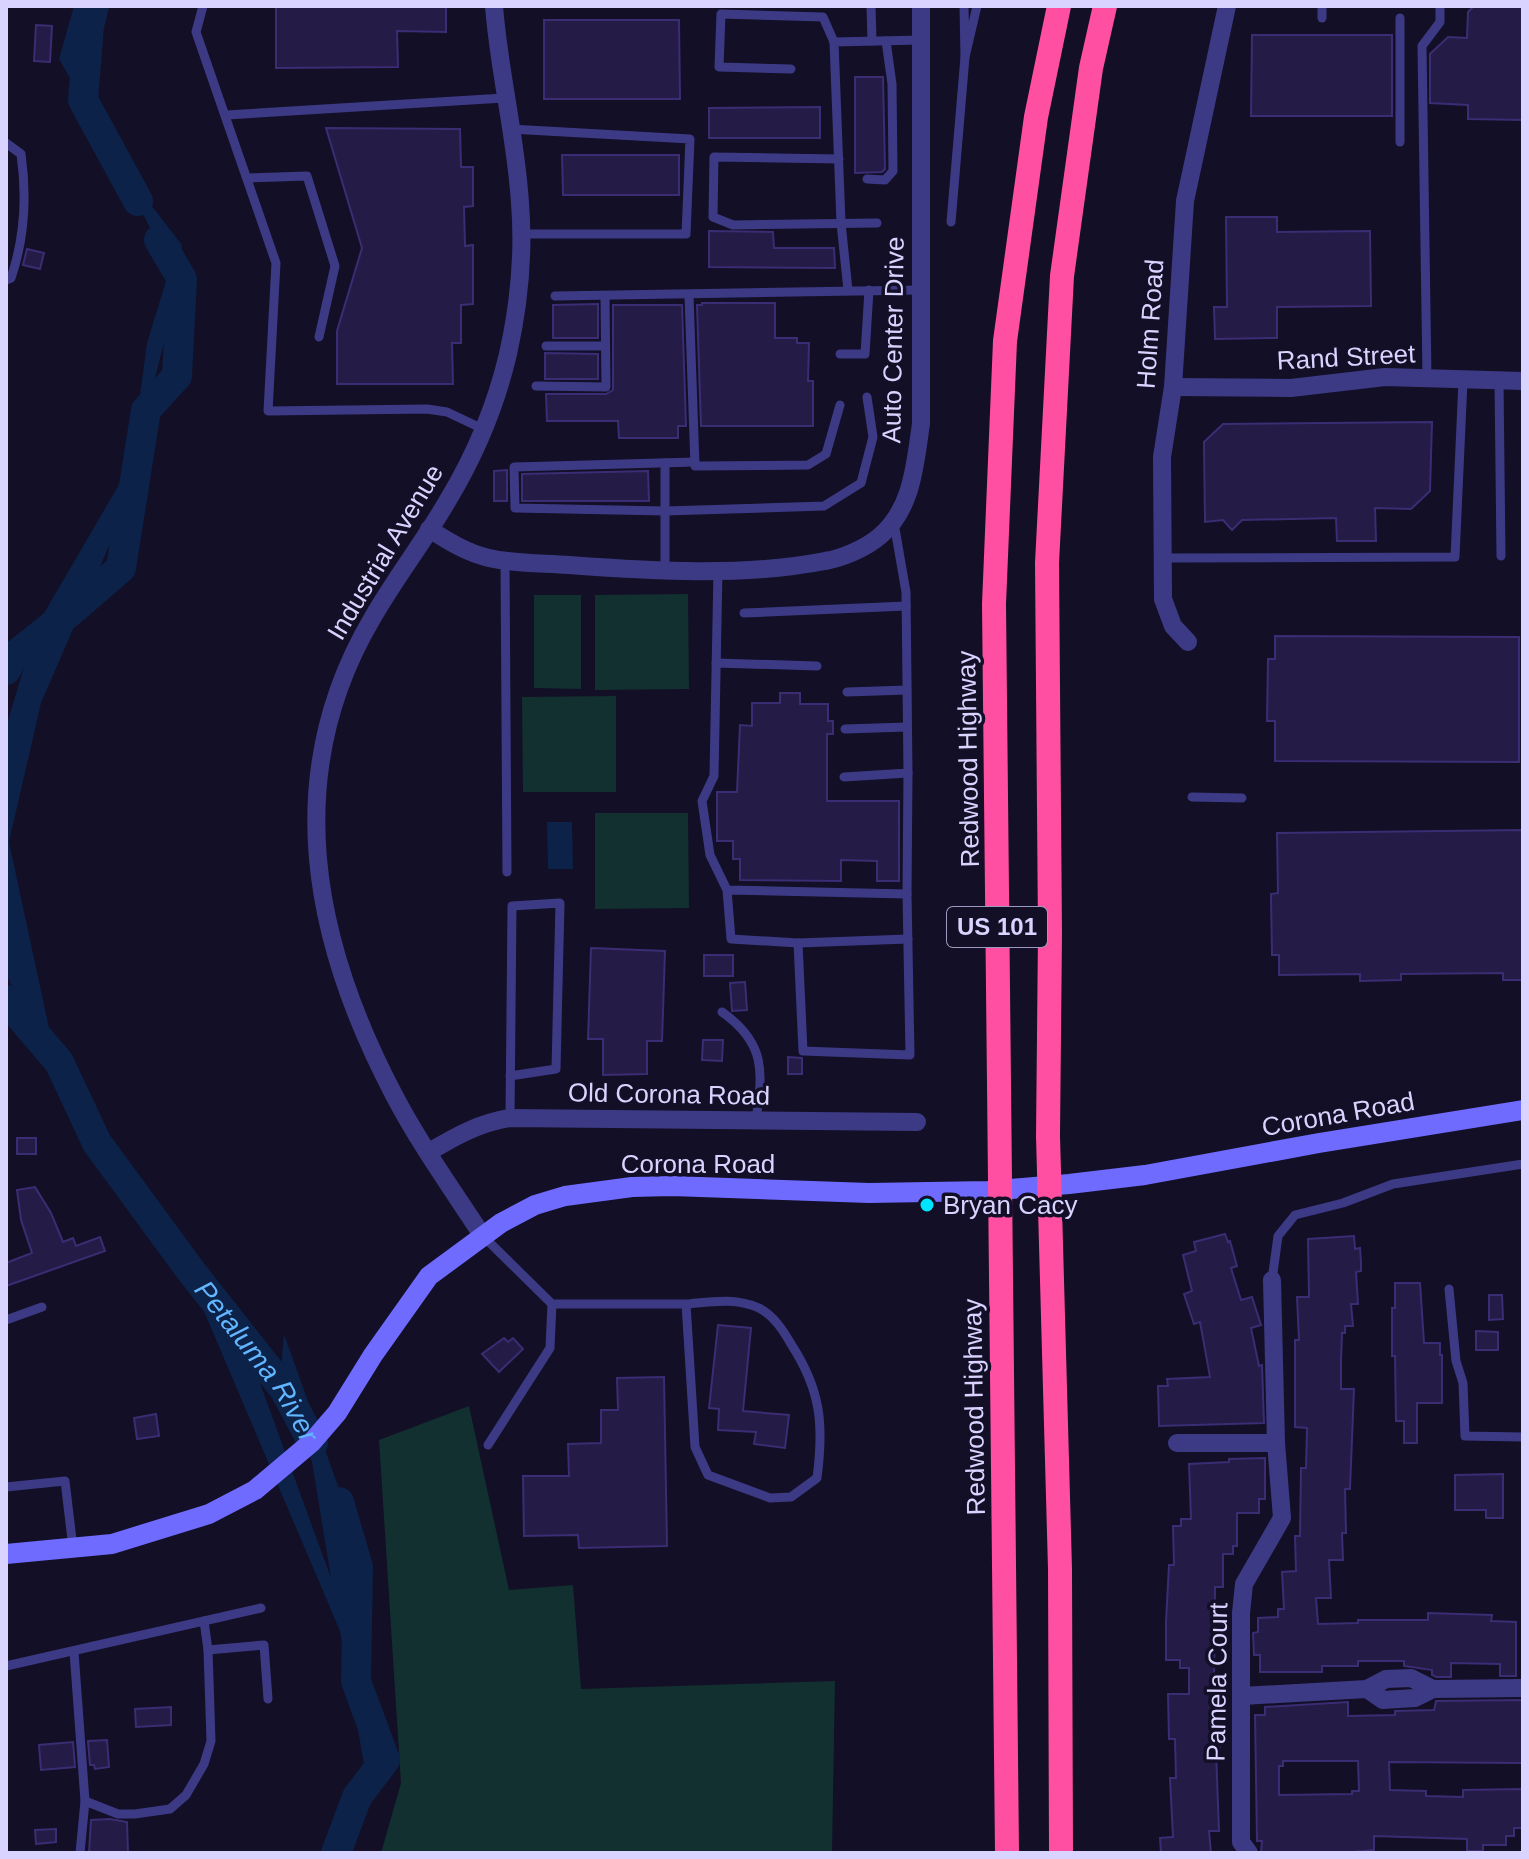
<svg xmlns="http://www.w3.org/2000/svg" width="1529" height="1859" font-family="Arial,sans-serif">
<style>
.green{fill:#12302f}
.water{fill:#0c2248}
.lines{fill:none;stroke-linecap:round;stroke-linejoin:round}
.river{stroke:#0c2248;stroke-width:30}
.building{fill:#241b47;stroke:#3b2d73;stroke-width:2;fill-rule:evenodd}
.lane{stroke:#3d3a85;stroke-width:9}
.street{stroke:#3d3a85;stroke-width:18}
.secondary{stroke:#6f6bff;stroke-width:20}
.highway{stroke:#ff4fa3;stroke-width:24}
.poi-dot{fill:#00e5ff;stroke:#130f26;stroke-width:3}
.labels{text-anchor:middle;stroke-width:7;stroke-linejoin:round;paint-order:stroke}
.shield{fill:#130f26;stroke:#9e99be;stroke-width:2}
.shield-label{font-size:24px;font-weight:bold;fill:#d9d4ff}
.street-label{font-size:26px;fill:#d9d4ff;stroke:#130f26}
.poi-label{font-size:26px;fill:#d9d4ff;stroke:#130f26;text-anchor:start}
.water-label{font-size:28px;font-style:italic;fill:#62b6ff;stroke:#130f26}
</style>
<rect width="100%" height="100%" fill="#130f26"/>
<g class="green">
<polygon points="688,594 689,689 595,690 595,595"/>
<polygon points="534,595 581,595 581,689 534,688"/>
<polygon points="616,696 616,792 523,792 522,697"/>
<polygon points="595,813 688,813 689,908 595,909"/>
<polygon points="469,1406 509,1590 573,1585 581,1689 835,1681 832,1853 381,1853 401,1783 379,1440"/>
</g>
<g class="water">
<polygon points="74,6 88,6 76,65 145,197 182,245 176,295 154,382 151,449 41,703 9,842 52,1042 115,1153 236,1317 331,1578 312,1462 281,1368 284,1334 349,1517 356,1643 384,1766 345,1853 325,1853 364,1764 340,1631 180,1255 57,1082 6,974 6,727 36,627 131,464 147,343 170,268 113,154 59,59"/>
<polygon points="547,822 572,822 573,869 548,869"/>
</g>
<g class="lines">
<g class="river">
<polyline points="94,6 89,26 83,100 138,201"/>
<polyline points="6,670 13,657 76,607 121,568 146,410 177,376 182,279 159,240"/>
<path id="s1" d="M6 1000 59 1062 97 1143 191 1271 284 1389 313 1443"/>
<polyline points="336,1853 357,1797 385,1760 356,1681 358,1567 339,1502"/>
</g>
</g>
<g class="building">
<polygon points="276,6 446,6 446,32 397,31 398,67 276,68"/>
<polygon points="1474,6 1523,6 1523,120 1468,119 1468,105 1430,103 1430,54 1448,37 1467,38 1468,12"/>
<polygon points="544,20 679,20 680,99 544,99"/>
<polygon points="36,25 52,26 50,62 34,61"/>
<polygon points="1252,35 1392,35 1392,116 1251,116"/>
<polygon points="855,77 883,77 885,169 882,172 855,173"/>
<polygon points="820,107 820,138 709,138 709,108"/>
<polygon points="326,128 460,129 461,167 473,167 473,206 464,207 465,246 473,245 473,304 461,305 461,343 452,343 453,384 337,384 337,331 362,248"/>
<polygon points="562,155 679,155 679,195 563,195"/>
<polygon points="1226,217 1277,217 1277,232 1370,231 1371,306 1277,307 1277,338 1215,339 1214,307 1227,307"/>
<polygon points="709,231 773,232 774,248 834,248 835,268 709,267"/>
<polygon points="27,249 44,253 40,269 23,265"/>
<polygon points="702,303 775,303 775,338 797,338 797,343 809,343 808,381 813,381 813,426 701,426 697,305 702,305"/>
<polygon points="598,304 598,338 553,338 553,305"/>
<polygon points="613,305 682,305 686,426 678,426 678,438 619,438 618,421 547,421 546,394 606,394 613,390"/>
<polygon points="545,353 598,354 598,379 545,379"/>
<polygon points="1432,422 1430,491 1411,509 1375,508 1376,541 1337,541 1336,518 1242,520 1232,530 1223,520 1205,522 1204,442 1223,424"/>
<polygon points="507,470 507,501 494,501 494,471"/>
<polygon points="648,471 649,501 522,501 522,474"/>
<polygon points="1275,636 1519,637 1519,762 1275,761 1275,721 1267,721 1268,659 1275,659"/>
<polygon points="780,693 800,693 800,704 828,704 828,721 833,721 833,734 827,734 827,801 899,801 899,881 877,881 877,861 841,860 841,881 740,880 740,859 733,859 733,841 717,841 717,792 737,792 740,725 752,726 752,703 780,703"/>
<polygon points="1523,830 1523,980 1503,980 1503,973 1401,974 1401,980 1360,981 1360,974 1279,975 1279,955 1272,955 1271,894 1278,893 1277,833"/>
<polygon points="591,948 665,951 662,1041 647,1041 647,1074 603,1075 603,1039 588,1039"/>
<rect x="704" y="955" width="29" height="21"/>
<polygon points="745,982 747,1010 732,1011 730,983"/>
<polygon points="703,1040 723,1040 722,1061 702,1060"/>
<polygon points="788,1057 802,1058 802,1074 788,1074"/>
<rect x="17" y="1138" width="19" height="16"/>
<polygon points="35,1187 51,1213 63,1242 73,1238 76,1246 100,1237 105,1251 6,1286 6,1263 32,1253 21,1220 17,1190"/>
<polygon points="1225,1234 1228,1242 1230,1241 1237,1266 1231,1268 1241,1300 1252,1297 1261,1325 1251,1328 1259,1366 1262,1365 1264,1423 1159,1426 1158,1386 1168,1386 1167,1379 1210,1377 1200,1322 1194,1324 1184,1294 1192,1291 1183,1255 1196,1251 1194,1242"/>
<polygon points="1354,1236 1355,1249 1360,1248 1361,1263 1361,1271 1356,1272 1358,1304 1351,1304 1353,1326 1345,1326 1345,1333 1342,1333 1341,1360 1341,1389 1354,1389 1350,1489 1345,1489 1346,1533 1342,1533 1343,1560 1329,1560 1331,1598 1316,1598 1318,1624 1358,1623 1358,1620 1428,1620 1428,1613 1492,1615 1491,1621 1516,1622 1516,1676 1500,1676 1500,1664 1451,1663 1451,1677 1436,1677 1432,1675 1432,1670 1404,1666 1404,1661 1358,1661 1358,1666 1322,1666 1322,1672 1260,1672 1260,1655 1254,1655 1253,1633 1258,1632 1258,1618 1278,1617 1278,1609 1284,1609 1282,1572 1296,1571 1295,1536 1300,1536 1301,1468 1306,1468 1307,1428 1295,1427 1295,1340 1299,1340 1297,1297 1309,1297 1308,1239"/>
<polygon points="1395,1283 1420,1283 1424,1343 1440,1343 1440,1355 1442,1355 1442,1403 1417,1403 1417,1443 1404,1443 1404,1421 1396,1421 1395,1356 1392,1356 1392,1308 1395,1308"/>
<polygon points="1489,1295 1502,1295 1503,1319 1489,1320"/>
<polygon points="718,1325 751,1328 743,1411 789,1415 785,1448 754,1444 756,1432 718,1430 719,1409 709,1408"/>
<polygon points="1476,1331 1498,1332 1498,1350 1476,1350"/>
<polygon points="504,1338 508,1342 513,1338 523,1349 499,1372 482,1354"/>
<polygon points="664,1377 667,1546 579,1548 578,1535 524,1536 523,1476 569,1476 568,1444 601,1443 601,1410 618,1410 617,1378"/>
<polygon points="156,1414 159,1436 137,1439 134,1418"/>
<polygon points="1265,1458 1265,1499 1259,1499 1259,1513 1237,1513 1237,1546 1233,1546 1233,1554 1223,1554 1223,1587 1215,1587 1214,1685 1218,1685 1219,1723 1220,1751 1216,1751 1219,1831 1209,1831 1211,1853 1161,1853 1160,1838 1173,1837 1170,1778 1176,1778 1175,1739 1169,1739 1168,1694 1189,1694 1189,1668 1180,1668 1180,1660 1166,1660 1166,1622 1169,1565 1174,1565 1173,1526 1181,1526 1181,1519 1191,1519 1189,1464 1229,1462 1229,1459"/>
<polygon points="1503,1474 1503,1518 1486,1518 1486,1510 1455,1510 1455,1475"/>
<path d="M1523 1700 1522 1763 1389 1762 1390 1790 1426 1791V1796L1463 1797V1790L1522 1789V1828H1514V1836H1506V1845H1483V1851H1467V1839L1374 1836V1850L1342 1853H1261L1262 1841H1257L1255 1715H1265V1707L1348 1702V1716L1395 1715V1711L1434 1710 1436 1701ZM1283 1761H1358L1359 1791H1352V1794L1279 1795V1766H1283Z"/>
<polygon points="171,1707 171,1725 136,1727 135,1709"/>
<polygon points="107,1740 109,1767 95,1769 94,1765 90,1765 88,1741"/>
<polygon points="73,1742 75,1767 41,1770 39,1745"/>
<polygon points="110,1819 127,1822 128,1853 89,1853 91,1820"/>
<polygon points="56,1829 56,1842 36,1844 35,1830"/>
</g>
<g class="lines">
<g class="lane">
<polyline points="203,6 196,32 276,263 268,411 427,409 447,412 483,429"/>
<polyline points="871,6 872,41"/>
<polyline points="964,6 965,57 977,6"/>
<polyline points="1322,18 1322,6"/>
<polyline points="1400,18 1400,142"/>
<polyline points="791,69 719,67 721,14 823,17 834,42"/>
<polyline points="227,115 504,98"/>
<polyline points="510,129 690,139 686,234 522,234"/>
<path d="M6 143 21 154C27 196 25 237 11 278L6 280"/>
<polyline points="839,159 714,157 713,217 733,225 877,223"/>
<polyline points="248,178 307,176 335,266 319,337"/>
<polyline points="867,179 885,180 893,171 892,84 886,41"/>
<polyline points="951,222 965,57"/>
<polyline points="848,290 841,223 834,42 921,40"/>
<polyline points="555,296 921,290"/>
<polyline points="689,296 695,466 808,465 826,454 840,405"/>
<polyline points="546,346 605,346"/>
<polyline points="840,354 865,354 869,290"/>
<polyline points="1427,378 1422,46 1440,22 1440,6"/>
<polyline points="1499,381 1501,556"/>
<polyline points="536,386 606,387 605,297"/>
<polyline points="695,462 514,467 515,508 665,511 824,506 861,483 873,437 867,397"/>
<polyline points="1163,558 1455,557 1463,381"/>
<polyline points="505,561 507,872"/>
<polyline points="665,569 665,463"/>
<polyline points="718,570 714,776 702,801 710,855 727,890 731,939 798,943 803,1051 910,1055 907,894 727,890"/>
<polyline points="744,613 906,606"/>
<polyline points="716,663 817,666"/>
<polyline points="847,692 907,690"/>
<polyline points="845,729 907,727"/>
<polyline points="844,777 908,773 906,592 894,523"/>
<polyline points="1192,797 1242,798"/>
<polyline points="907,894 908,773"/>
<polyline points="798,943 908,939"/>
<path d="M722 1012C766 1043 763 1072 756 1120"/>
<polyline points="510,1118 512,906 560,903 556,1069 510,1076"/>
<path d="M484 1237 552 1304H686L695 1447 708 1475 770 1498 791 1497 817 1478C824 1425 821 1390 791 1344 783 1330 774 1316 759 1308 735 1297 710 1302 686 1304"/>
<polyline points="1272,1280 1278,1236 1295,1215 1343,1203 1393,1184 1523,1164"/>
<polyline points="1449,1289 1456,1361 1463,1383 1465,1436 1523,1437"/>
<polyline points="6,1320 42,1307"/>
<polyline points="488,1445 550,1348 552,1304"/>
<polyline points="6,1487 65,1481 73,1548"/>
<polyline points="208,1650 264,1645 268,1699"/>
<polyline points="74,1652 85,1801"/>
<polyline points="6,1666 261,1608"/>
<polyline points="80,1853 85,1801 118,1814 135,1814 170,1809 186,1795 204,1764 211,1741 208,1650 204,1621"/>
</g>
<g class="street">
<polyline points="1173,387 1291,388 1385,377 1523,381"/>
<path d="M429 529C448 541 467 553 489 558 515 564 543 563 569 565 651 571 743 577 825 561 843 558 866 548 880 536 913 508 915 463 921 424V6"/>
<polyline points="1188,642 1173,626 1163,599 1162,457 1173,387 1185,201 1227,6"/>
<path d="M429 1152C456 1136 479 1123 510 1118L917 1122"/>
<path d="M482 1235C452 1189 419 1143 394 1095 313 941 279 775 373 617 396 577 425 540 448 500 475 455 496 405 508 354 519 305 524 253 520 203 516 137 499 72 494 6"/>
<polyline points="1177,1443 1276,1443"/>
<polyline points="1367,1689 1383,1700 1415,1698 1433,1689 1523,1688"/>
<polyline points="1242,1696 1367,1689 1386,1679 1411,1678 1433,1689"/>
<polyline points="1249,1853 1241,1842 1241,1613 1244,1584 1282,1518 1276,1443 1272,1280"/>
</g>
<polyline class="secondary" points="6,1554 112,1544 209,1514 255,1490 312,1442 337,1413 373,1355 429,1276 501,1223 535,1205 565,1196 632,1187 672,1186 869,1193 988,1191 1069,1184 1145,1175 1319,1143 1523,1110"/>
<g class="highway">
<polyline points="1007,1853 994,604 1005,341 1036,117 1059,6"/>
<polyline points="1061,1853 1060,1569 1048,1136 1050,934 1047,563 1062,276 1091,68 1105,6"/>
</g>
</g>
<circle class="poi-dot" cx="927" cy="1205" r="8"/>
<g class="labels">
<rect class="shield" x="947" y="907" width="100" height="40" rx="6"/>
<g class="shield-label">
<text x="997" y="935">US 101</text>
</g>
<g class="street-label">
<text transform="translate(1150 324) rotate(-86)" y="9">Holm Road</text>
<text transform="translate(893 340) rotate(-89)" y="9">Auto Center Drive</text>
<text transform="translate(1346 357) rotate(-3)" y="9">Rand Street</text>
<text transform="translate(385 552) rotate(-59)" y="9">Industrial Avenue</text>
<text transform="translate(968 759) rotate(-91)" y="9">Redwood Highway</text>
<text transform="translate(669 1094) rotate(1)" y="9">Old Corona Road</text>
<text transform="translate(1338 1114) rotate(-10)" y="9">Corona Road</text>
<text x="698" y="1173">Corona Road</text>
<text transform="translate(974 1407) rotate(-91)" y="9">Redwood Highway</text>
<text transform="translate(1217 1682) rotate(-89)" y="9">Pamela Court</text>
</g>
<g class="poi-label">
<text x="943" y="1214">Bryan Cacy</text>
</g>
<g class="water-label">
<text dy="10" stroke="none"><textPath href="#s1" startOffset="442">Petaluma River</textPath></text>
</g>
</g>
<rect width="1529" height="1859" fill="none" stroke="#d9d4ff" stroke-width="16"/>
</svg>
